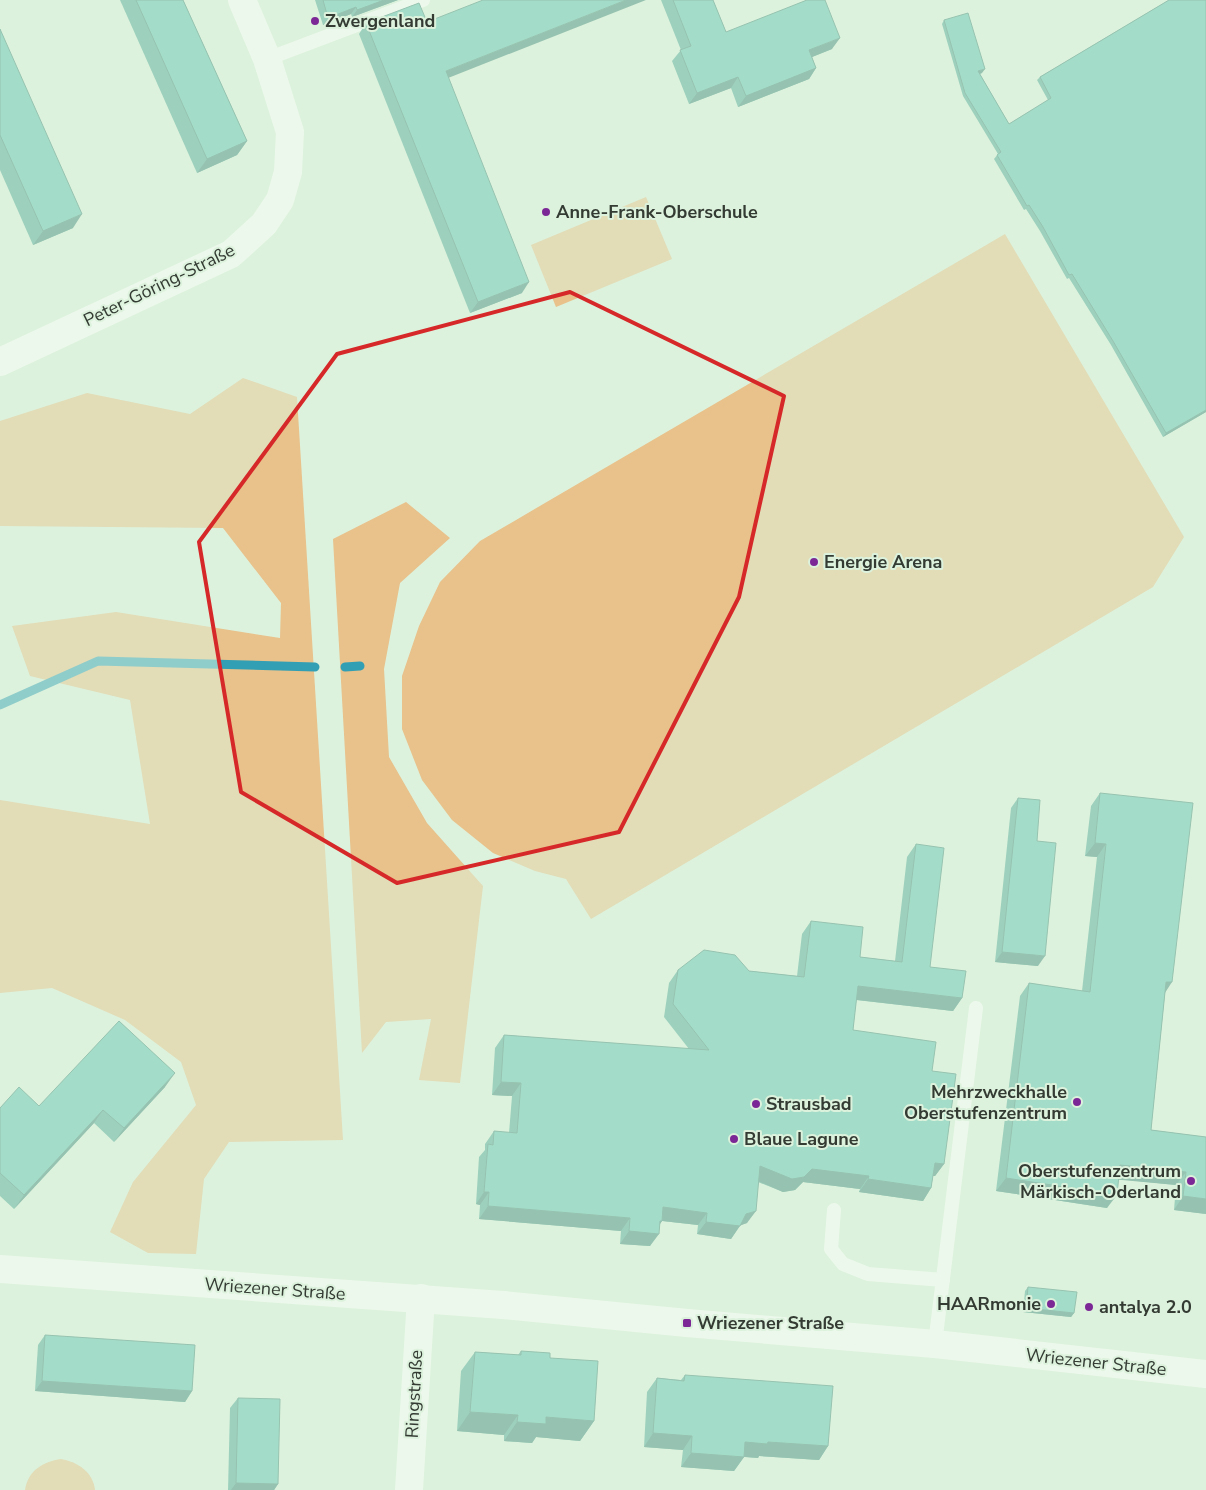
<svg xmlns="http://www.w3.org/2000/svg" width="1206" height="1490" font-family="'Nunito Sans',sans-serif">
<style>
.green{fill:#e8c18b}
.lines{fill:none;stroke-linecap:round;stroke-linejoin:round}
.stream{stroke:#329fb4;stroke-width:9}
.lane{stroke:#fff;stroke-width:14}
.street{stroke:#fff;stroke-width:28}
.secondary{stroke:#fff;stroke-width:28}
.wall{fill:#51a998}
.shaded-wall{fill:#42897c}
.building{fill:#5ec4b1;stroke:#42897c}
.marked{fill:none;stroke:#d62828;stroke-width:4;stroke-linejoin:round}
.poi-dot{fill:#7c2796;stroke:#ddf2dc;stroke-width:2}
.labels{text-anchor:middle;stroke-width:4;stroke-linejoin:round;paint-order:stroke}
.poi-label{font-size:18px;font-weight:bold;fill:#333b33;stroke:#ddf2dc;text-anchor:start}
.street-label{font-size:18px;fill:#333b33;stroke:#ddf2dc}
</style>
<rect width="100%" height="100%" fill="#ddf2dc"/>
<g class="green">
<polygon points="646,197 672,259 556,307 531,245"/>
<polygon points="1005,234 1184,537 1153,587 591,919 566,879 535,871 493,853 452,820 422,780 402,729 402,676 419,626 440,582 480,541"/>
<polygon points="243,378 297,397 343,1140 229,1142 204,1179 196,1254 148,1253 110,1232 133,1182 196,1105 181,1062 125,1020 52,988 0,993 0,800 150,824 130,700 30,676 12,626 116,612 280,638 281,603 223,528 0,526 0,421 87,393 190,414"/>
<polygon points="406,502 450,538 400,583 384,669 389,757 427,823 483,886 460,1083 419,1080 431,1019 386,1022 362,1053 333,539"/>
<path d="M61 1459C78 1462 93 1472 95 1490H25C28 1470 43 1462 61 1459Z"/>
</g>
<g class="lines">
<g class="stream">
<polyline points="345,667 360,666"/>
<polyline points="0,705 98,661 315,667"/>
</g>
<g class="lane">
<polyline points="267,59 423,0"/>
<polyline points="834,1210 831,1249 843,1264 868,1274 943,1280"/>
<polyline points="935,1344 976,1008"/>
</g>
<g class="street">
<polyline points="0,362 231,254 264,224 280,200 288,172 290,132 267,59 242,0"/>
<polyline points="409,1490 421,1298"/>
</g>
<polyline class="secondary" points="0,1269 503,1305 687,1323 935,1344 1206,1374"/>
</g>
<g class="wall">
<polygon points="120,0 183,0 247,141 237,155 197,173"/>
<polygon points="315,0 398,0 352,17 351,14 323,25"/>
<polygon points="661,0 713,0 726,32 832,49 812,57 816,68 809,79 738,107 731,88 689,104 672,61 681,50"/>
<polygon points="1169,0 1206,412 1163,437 1111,345 1069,278 1067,279 1040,231 1026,209 1024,210 994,159 998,154 963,96 942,24 944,20 982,73 980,74 1009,124 1048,100 1037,80 1040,77"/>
<polygon points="427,22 448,78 522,293 470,313 359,34 366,23"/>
<polygon points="0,29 73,228 33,245 0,170"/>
<polygon points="1100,793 1165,993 1151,1130 1206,1137 1206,1214 1174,1210 1176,1185 1118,1179 1107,1208 996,1191 1020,996 1029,983 1082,991 1097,857 1085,856 1091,806"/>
<polygon points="1018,798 1037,841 1038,966 995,962 1011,808"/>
<polygon points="916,844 930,967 962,998 953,1011 856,1000 853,1030 932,1071 944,1164 935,1176 933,1176 931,1188 923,1201 859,1192 860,1189 803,1182 795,1190 783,1192 758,1182 747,1223 740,1225 731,1239 697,1234 698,1225 662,1221 659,1225 650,1246 620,1244 621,1231 479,1219 480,1205 476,1204 479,1157 485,1150 485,1144 494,1131 509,1133 512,1096 492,1095 495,1048 504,1035 689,1049 664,1017 669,983 678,970 749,971 797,976 802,934 811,921 860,957 895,961 907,857"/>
<polygon points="165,1087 114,1142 94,1123 14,1209 0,1196 0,1108 39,1106"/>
<polygon points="1028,1287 1074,1313 1071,1317 1023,1312 1025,1291"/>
<polygon points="45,1335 192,1391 185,1402 35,1391 38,1345"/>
<polygon points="521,1351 550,1358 594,1421 580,1441 536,1437 532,1443 504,1441 504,1435 457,1431 461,1371 475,1352 518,1355"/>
<polygon points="685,1375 828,1446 819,1460 759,1456 758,1458 744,1457 734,1471 681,1467 683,1450 644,1447 647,1392 657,1378 681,1380"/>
<polygon points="238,1398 278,1484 274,1490 228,1490 230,1408"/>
</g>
<g class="shaded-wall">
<polygon points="384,0 398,0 352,17 357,10"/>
<polygon points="626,0 646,0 438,82 446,71"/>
<polygon points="356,7 351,14 323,25 328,18"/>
<polygon points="840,38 832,49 802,61 809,50"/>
<polygon points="816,68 809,79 738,107 746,96"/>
<polygon points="985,69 982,73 976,75 978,71"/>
<polygon points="738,77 731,88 689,104 697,93"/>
<polygon points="247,141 237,155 197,173 207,159"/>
<polygon points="82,214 73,228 33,245 43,231"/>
<polygon points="529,282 522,293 470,313 478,302"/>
<polygon points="1206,410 1206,412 1163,437 1166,433"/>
<polygon points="1095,843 1106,844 1097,857 1085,856"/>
<polygon points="1002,952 1045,956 1038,966 995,962"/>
<polygon points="1166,982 1172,982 1163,996"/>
<polygon points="858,986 962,998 953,1011 849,999"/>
<polygon points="175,1073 165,1087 114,1142 124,1128"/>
<polygon points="501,1082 521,1083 512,1096 492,1095"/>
<polygon points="103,1110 94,1123 14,1209 24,1195"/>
<polygon points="935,1163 944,1164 935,1176 926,1176"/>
<polygon points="1120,1165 1186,1172 1176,1185 1111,1179"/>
<polygon points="760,1166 812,1169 869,1176 860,1189 803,1182 795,1190 783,1192 751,1178"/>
<polygon points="1006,1178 1117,1195 1107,1208 996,1191"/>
<polygon points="868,1179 931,1188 923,1201 859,1192"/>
<polygon points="484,1192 489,1192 480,1205 476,1204"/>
<polygon points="1183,1196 1206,1199 1206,1214 1174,1210"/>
<polygon points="488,1206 630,1218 621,1231 479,1219"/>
<polygon points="663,1207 707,1213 698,1225 654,1220"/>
<polygon points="756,1211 747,1223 739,1226 740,1226 731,1239 697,1234 706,1222 746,1214"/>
<polygon points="660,1221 662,1221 654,1233 659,1234 650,1246 620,1244 629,1231"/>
<polygon points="1026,1308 1074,1313 1071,1317 1023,1312"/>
<polygon points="42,1381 192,1391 185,1402 35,1391"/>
<polygon points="470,1412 518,1415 504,1435 457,1431"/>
<polygon points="546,1417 594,1421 580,1441 536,1437 532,1443 504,1441 517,1422"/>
<polygon points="653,1433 692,1436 683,1450 644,1447"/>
<polygon points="745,1442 768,1442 828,1446 819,1460 759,1456 758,1458 735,1456"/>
<polygon points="691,1453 744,1457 734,1471 681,1467"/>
<polygon points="236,1483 278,1484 274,1490 231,1490"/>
</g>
<g class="building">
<polygon points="136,0 183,0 247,141 207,159"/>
<polygon points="323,0 384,0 357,10 356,7 328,18"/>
<polygon points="483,0 626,0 446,71 529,282 478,302 366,23 419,3 427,22"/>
<polygon points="673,0 713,0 726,32 807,0 825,0 840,38 809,50 816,68 746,96 738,77 697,93 680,50 691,46"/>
<polygon points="1169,0 1206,0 1206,410 1166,433 1113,341 1072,274 1069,275 1043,227 1029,205 1027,206 997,155 1001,152 965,93 944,20 968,13 985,69 978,71 1009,124 1051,98 1040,77"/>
<polygon points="0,29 82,214 43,231 0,135"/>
<polygon points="1100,793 1193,803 1172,982 1166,982 1151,1130 1206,1137 1206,1199 1183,1196 1186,1172 1120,1165 1117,1195 1006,1178 1029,983 1090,992 1106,844 1095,843"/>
<polygon points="1018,798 1040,800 1037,841 1056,843 1045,956 1002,952"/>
<polygon points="916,844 944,848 930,967 966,971 962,998 858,986 853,1030 936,1042 932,1071 956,1074 944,1164 935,1163 931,1188 868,1179 869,1176 812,1169 804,1177 792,1179 760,1166 756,1211 746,1214 740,1226 706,1222 707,1213 663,1207 662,1221 660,1221 659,1234 629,1231 630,1218 488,1206 489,1192 484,1192 488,1144 493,1145 494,1131 517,1133 521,1083 501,1082 504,1035 709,1050 673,1004 678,970 704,950 735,955 749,971 804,977 811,921 863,927 860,957 902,962"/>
<polygon points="119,1021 175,1073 124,1128 103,1110 24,1195 0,1173 0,1108 19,1087 39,1106"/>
<polygon points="1028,1287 1077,1292 1074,1313 1026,1308"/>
<polygon points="45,1335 195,1345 192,1391 42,1381"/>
<polygon points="521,1351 550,1353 550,1358 598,1361 594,1421 546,1417 546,1424 517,1422 518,1415 470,1412 475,1352 521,1355"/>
<polygon points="685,1375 833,1386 828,1446 768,1442 767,1444 745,1442 744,1457 691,1453 692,1436 653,1433 657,1378 684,1381"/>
<polygon points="238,1398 280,1399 278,1484 236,1483"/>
</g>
<path d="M0 0H1206V1490H0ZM570 292 784 396 739 597 619 832 397 883 241 792 199 542 337 354Z" fill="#ddf2dc" fill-opacity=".55" fill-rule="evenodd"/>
<path class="marked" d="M570 292 784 396 739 597 619 832 397 883 241 792 199 542 337 354Z"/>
<g class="poi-dot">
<circle cx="315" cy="21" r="5"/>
<circle cx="546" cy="212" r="5"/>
<circle cx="814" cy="562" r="5"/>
<circle cx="1077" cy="1102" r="5"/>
<circle cx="756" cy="1104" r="5"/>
<circle cx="734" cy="1139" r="5"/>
<circle cx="1191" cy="1181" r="5"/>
<circle cx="1051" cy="1304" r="5"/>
<circle cx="1089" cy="1307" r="5"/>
<rect x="682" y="1318" width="10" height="10" rx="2.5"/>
</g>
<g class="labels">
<g class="poi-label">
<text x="325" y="27">Zwergenland</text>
<text x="556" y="218">Anne-Frank-Oberschule</text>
<text x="824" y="568">Energie Arena</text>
<text x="1067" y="1098" text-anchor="end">Mehrzweckhalle<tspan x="1067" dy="21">Oberstufenzentrum</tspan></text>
<text x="766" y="1110">Strausbad</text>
<text x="744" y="1145">Blaue Lagune</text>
<text x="1181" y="1177" text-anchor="end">Oberstufenzentrum<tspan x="1181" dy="21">Märkisch-Oderland</tspan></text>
<text x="1041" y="1310" text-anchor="end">HAARmonie</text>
<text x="1099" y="1313">antalya 2.0</text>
<text x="697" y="1329">Wriezener Straße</text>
</g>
<g class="street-label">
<text transform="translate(159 285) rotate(-26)" y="6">Peter-Göring-Straße</text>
<text transform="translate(275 1289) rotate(4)" y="6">Wriezener Straße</text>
<text transform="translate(1096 1362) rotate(6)" y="6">Wriezener Straße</text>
<text transform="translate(414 1394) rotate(-87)" y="6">Ringstraße</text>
</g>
</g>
</svg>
